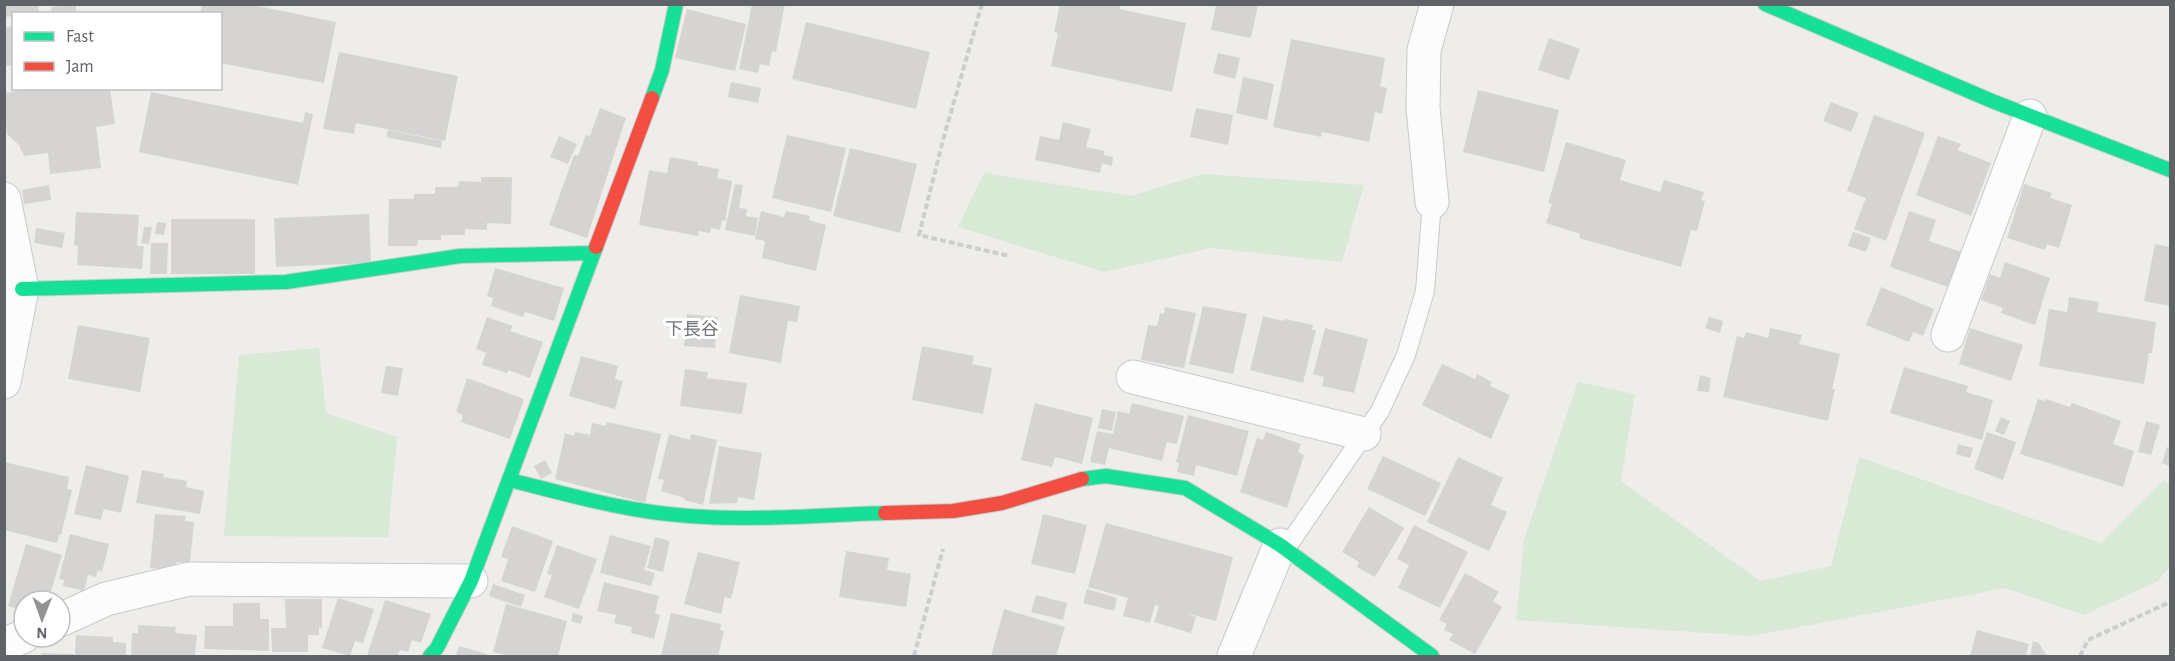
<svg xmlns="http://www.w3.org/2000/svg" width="2175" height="661" font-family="'Alegreya Sans','Noto Sans JP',sans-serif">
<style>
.green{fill:#d8e9d6}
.building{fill:#d5d4d3}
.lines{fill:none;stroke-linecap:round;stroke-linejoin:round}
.lane-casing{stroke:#c9c9c9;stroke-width:20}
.street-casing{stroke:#c9c9c9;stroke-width:35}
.fast-casing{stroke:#cbcbcb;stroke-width:16}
.jam-casing{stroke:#cbcbcb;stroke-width:16}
.path{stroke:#cacecc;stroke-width:4;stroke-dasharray:6 3;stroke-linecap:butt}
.lane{stroke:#fcfcfc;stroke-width:18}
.street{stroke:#fcfcfc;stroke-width:33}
.fast{stroke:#16e098;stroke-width:14}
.jam{stroke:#f24e42;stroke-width:14}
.labels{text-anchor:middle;stroke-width:6;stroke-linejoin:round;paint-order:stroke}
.neighbourhood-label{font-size:18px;fill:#707479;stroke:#fff}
</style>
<rect width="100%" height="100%" fill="#eeedea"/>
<g class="green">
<polygon points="984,173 1131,196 1203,174 1364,185 1342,262 1211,248 1104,272 958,227"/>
<polygon points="319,348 326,413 397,437 388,537 224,536 239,355"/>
<polygon points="1578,382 1635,394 1621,481 1760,581 1831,566 1859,457 2101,543 2164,480 2170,485 2170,566 2158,581 2084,615 2005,588 1751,636 1516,620 1524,540"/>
</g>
<g class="building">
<polygon points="4,4 38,4 39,12 14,14 14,16 4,17"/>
<polygon points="202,4 248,4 336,22 324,83 220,63 220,14 200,14"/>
<polygon points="752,4 785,4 776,52 772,51 769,66 760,64 758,73 739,69"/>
<polygon points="1060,4 1121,4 1119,9 1186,23 1172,92 1051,66 1058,33 1054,32"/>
<polygon points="76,5 76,14 52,14 51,7"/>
<polygon points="1216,5 1258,5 1251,38 1211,30"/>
<polygon points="687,9 746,24 735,71 675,58"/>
<polygon points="806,22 930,52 916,109 792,79"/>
<polygon points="14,26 14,65 4,66 4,28"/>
<polygon points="1549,38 1580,49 1569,80 1538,70"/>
<polygon points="1291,39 1385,58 1380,86 1387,88 1382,114 1375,112 1369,142 1322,132 1321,137 1273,127"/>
<polygon points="339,52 458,76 445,141 356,123 354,134 323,129"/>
<polygon points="1218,53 1240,58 1235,79 1213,73"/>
<polygon points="1243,77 1274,84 1267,120 1236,113"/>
<polygon points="731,82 761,88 758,103 728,97"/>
<polygon points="38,88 110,88 115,124 96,127 101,168 50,174 48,153 24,156 19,145 7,134 4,93"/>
<polygon points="1478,90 1559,110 1544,172 1463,152"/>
<polygon points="151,92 303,123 305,112 313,114 298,185 139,152"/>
<polygon points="1831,102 1859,113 1851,132 1823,121"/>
<polygon points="600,108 626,118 587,238 549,225 574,155 578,156 586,135 590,136"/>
<polygon points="1196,108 1233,115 1228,145 1190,137"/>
<polygon points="1874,115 1925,133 1886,241 1854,229 1866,198 1847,191"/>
<polygon points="1063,122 1091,129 1086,147 1104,151 1104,155 1113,157 1112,166 1102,163 1100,173 1035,160 1040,136 1059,140"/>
<polygon points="388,130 442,141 441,148 386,137"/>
<polygon points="787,135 846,148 831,212 772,198"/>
<polygon points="559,136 577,144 568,164 550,157"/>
<polygon points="1938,136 1961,144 1958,150 1991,163 1971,216 1916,195"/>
<polygon points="1566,142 1626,160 1620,180 1660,192 1664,180 1704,192 1701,200 1705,201 1697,231 1691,230 1681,267 1579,238 1580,234 1546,223 1552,204 1548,203"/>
<polygon points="850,148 917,164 900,233 833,216"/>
<polygon points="670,157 698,162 697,165 719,169 717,178 732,181 725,221 722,220 720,230 711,228 710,233 699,231 698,236 639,225 649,170 667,173"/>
<polygon points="481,177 512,177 511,224 487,223 487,230 465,229 465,235 441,235 441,240 418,240 417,246 388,246 389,199 414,199 414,194 435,194 435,187 458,187 459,181 481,182"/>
<polygon points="735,184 743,185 739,208 747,209 746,216 758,218 755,236 725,230"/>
<polygon points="2024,184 2052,193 2050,198 2072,205 2059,248 2047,244 2045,250 2007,238"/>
<polygon points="49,185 51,200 24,204 22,190"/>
<polygon points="761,211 784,217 786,211 810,216 809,220 826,225 816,271 762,258 765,241 755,239"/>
<polygon points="1909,211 1936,220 1929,241 1961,252 1948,287 1890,267"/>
<polygon points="76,212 139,215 137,246 144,246 142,269 77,265 78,246 74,245"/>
<polygon points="369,214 371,263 276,267 274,218"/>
<rect x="171" y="219" width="84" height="55"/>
<polygon points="157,222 166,223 164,235 155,234"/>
<polygon points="144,227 152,227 149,244 141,243"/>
<polygon points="36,228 65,233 62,248 34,243"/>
<polygon points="1853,232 1871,238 1866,252 1848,246"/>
<polygon points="151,243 168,243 167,274 150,274"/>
<polygon points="2155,244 2170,247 2170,306 2144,301"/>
<polygon points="2005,262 2050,278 2035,325 2001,313 2003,308 1981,300 1990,274 2000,278"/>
<polygon points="495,268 564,288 554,321 525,312 523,317 491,306 493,298 487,296"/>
<polygon points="1881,287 1934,309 1923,336 1913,332 1909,342 1866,325"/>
<polygon points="740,295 800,306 797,322 788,321 781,363 729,353"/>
<polygon points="2069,297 2099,302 2097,312 2156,322 2152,353 2149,353 2144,384 2039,366 2049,309 2067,312"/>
<polygon points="1203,306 1247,314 1233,374 1189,364"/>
<polygon points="1165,307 1196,313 1184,368 1141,360 1148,325 1157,326 1160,313 1164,314"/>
<polygon points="687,314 718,317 715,348 684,346"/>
<polygon points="1263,316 1284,321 1285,319 1313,325 1312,330 1316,330 1303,383 1250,370"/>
<polygon points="487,317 513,326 510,331 543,342 530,378 508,370 507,373 482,365 486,353 476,349"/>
<polygon points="1709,317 1723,321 1720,333 1705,328"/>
<polygon points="78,325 150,338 140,392 68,379"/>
<polygon points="1325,328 1368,339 1354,393 1322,386 1324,377 1313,374"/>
<polygon points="1770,328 1802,335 1799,344 1840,354 1832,389 1835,389 1828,421 1723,397 1737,336 1744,338 1746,332 1768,338"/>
<polygon points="1970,328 2023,345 2011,381 1959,364"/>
<polygon points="922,346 974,356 972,364 992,368 983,414 912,400"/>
<polygon points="581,356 618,366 615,379 623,381 615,409 569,396"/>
<polygon points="1442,364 1475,379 1477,374 1492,382 1490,386 1510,395 1491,439 1422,405"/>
<polygon points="386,366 403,368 398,396 381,393"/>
<polygon points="1904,367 1968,386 1966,392 1993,400 1982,440 1890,413"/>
<polygon points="685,369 708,372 707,378 747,383 742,414 680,406"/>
<polygon points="1700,375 1711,378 1709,392 1697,391"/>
<polygon points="467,378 524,399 510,439 461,422 463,415 456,412"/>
<polygon points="2038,399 2045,401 2046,399 2070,407 2072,403 2121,421 2113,444 2134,451 2123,487 2020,454"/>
<polygon points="1035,403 1093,418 1082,464 1055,457 1052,467 1021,460"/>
<polygon points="1132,403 1184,416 1177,444 1167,442 1162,461 1109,448 1105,465 1090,462 1097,431 1113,434 1118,411 1129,414"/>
<polygon points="1102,409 1116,412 1112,431 1098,428"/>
<polygon points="1188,415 1249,431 1237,476 1196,465 1194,476 1177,472 1179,463 1176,462"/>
<polygon points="2001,417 2010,421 2004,435 1995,431"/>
<polygon points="2146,421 2160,425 2151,455 2138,452"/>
<polygon points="607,422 661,434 645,503 555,479 565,433 574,436 575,432 590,435 592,423 606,426"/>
<polygon points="1266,432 1301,444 1298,452 1304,455 1287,508 1240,492 1257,438 1263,440"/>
<polygon points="1987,432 2016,442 2003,480 1974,469"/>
<polygon points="669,434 690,440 691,434 717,440 703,505 684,500 684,498 661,491 664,480 658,479"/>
<polygon points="1958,444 1973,448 1970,458 1956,454"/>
<polygon points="719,446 762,453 754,500 738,497 737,503 709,504"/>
<polygon points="2167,447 2170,448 2170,466 2162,463"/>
<polygon points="1383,456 1441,483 1425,516 1367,489"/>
<polygon points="1458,457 1503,478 1491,505 1507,512 1489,551 1427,522"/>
<polygon points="545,460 552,473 541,479 534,466"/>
<polygon points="4,462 69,477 67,489 72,490 61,535 59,535 57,543 4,530"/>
<polygon points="86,465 129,476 121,513 104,509 101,520 74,514"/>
<polygon points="142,470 164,474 163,477 187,481 186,487 204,491 200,514 136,503"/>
<polygon points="1369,507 1404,528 1375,577 1357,567 1359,562 1342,552"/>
<polygon points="155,514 186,516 185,521 194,522 190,563 176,562 175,570 150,568"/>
<polygon points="1043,514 1087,525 1075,574 1031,564"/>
<polygon points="1106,523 1233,557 1216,621 1186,613 1196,617 1191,633 1154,622 1159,606 1155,605 1150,623 1123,616 1128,598 1088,587"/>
<polygon points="1414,525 1468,552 1440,608 1398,588 1409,565 1397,559"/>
<polygon points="512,526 553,541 535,592 501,581 508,559 501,557"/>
<polygon points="70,534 109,544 102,572 98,570 96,577 88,575 84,591 63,586 64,580 59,579"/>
<polygon points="610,535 651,546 644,570 655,573 651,586 600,573"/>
<polygon points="655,537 670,541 663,572 647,568"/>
<polygon points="26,544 62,555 48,601 24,601 24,611 8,606"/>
<polygon points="557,545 597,559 579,609 544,597 552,575 547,574"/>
<polygon points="846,551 889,558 887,570 911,574 906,607 839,597"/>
<polygon points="698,552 740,562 731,599 725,597 721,614 684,604"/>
<polygon points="1465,573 1499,592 1493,601 1502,607 1475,654 1449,640 1453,634 1444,630 1447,624 1439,620"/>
<polygon points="604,582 659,596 655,613 660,615 654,639 631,633 632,627 614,623 616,615 597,611"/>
<polygon points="493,584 525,595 521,607 489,596"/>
<polygon points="1087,589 1117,598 1114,611 1083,603"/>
<polygon points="1036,595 1067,603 1063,620 1031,612"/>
<polygon points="338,598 374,609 363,643 355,641 350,656 322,648"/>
<polygon points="285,599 322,599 322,628 319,628 319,635 308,635 308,652 272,652 271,628 286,628"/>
<polygon points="385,600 431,614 421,643 412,640 408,652 400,650 398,656 367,656"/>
<polygon points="233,603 260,603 260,619 269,619 269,651 204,649 205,626 233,626"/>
<polygon points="506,604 567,621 558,656 510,656 493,652"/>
<polygon points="1004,609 1065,627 1056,656 991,656"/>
<polygon points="573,613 583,616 581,624 571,621"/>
<polygon points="671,613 721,624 720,630 724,631 718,656 661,656"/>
<polygon points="138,625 176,627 175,633 197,635 195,656 131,656 132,633 138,633"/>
<polygon points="1977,630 2029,644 2026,656 1970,656"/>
<polygon points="76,635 113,637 113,642 126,643 126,656 41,656 41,653 75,654"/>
<polygon points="2033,641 2039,643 2047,656 2030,656"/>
<polygon points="459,646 487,654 486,656 456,656"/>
</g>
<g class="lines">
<defs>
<polyline id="lane" points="1285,550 1380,411 1406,355 1425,291 1432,202"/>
<g id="street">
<polyline points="4,199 22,289 4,382"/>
<polyline points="1432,202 1423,108 1424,50 1437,4"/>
<polyline points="1948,335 2030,116"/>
<polyline points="1133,377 1364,434"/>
<polyline points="60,620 106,599 189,579 471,581"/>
<polyline points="4,645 24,636"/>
<polyline points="1234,656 1280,545"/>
</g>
<g id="fast">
<polyline points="1765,4 1992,101 2170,170"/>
<polyline points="652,98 662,70 676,4"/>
<polyline points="22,289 286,282 460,256 593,253"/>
<polyline points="1082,479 1106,476 1185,488 1280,545 1432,656"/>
<path d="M510 480C569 495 628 512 689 516 754 521 820 515 885 513"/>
<polyline points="430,656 437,648 471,581 596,247"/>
</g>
<g id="jam">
<polyline points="596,247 652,98"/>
<polyline points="885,513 953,511 1002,503 1082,479"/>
</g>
</defs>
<use href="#lane" class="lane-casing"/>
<use href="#street" class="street-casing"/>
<use href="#fast" class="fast-casing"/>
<use href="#jam" class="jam-casing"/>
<g class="path">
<polyline points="982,4 943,140 919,235 1009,256"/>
<polyline points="914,656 943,549"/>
<polyline points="2080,656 2088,640 2170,602"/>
</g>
<use href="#lane" class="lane"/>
<use href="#street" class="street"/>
<use href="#fast" class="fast"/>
<use href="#jam" class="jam"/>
</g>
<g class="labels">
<g class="neighbourhood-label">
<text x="692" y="335">下長谷</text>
</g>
</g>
<rect width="2175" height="661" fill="none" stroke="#5f6267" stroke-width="12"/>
<rect x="12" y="12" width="210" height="78" fill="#ffffff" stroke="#bfc0c2" stroke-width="1.5"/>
<rect x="24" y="32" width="30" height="9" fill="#16e098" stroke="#bfc0c2" stroke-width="1.5"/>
<text x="66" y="42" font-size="18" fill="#5f6267">Fast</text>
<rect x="24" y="62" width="30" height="9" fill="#f24e42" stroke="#bfc0c2" stroke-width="1.5"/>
<text x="66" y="72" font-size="18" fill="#5f6267">Jam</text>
<g transform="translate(42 619) rotate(181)"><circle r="28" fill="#ffffff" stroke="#bfc0c2" stroke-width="1.5"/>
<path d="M0-4.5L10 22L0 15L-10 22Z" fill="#919395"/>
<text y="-9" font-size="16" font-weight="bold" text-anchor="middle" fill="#5f6267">N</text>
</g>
</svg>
